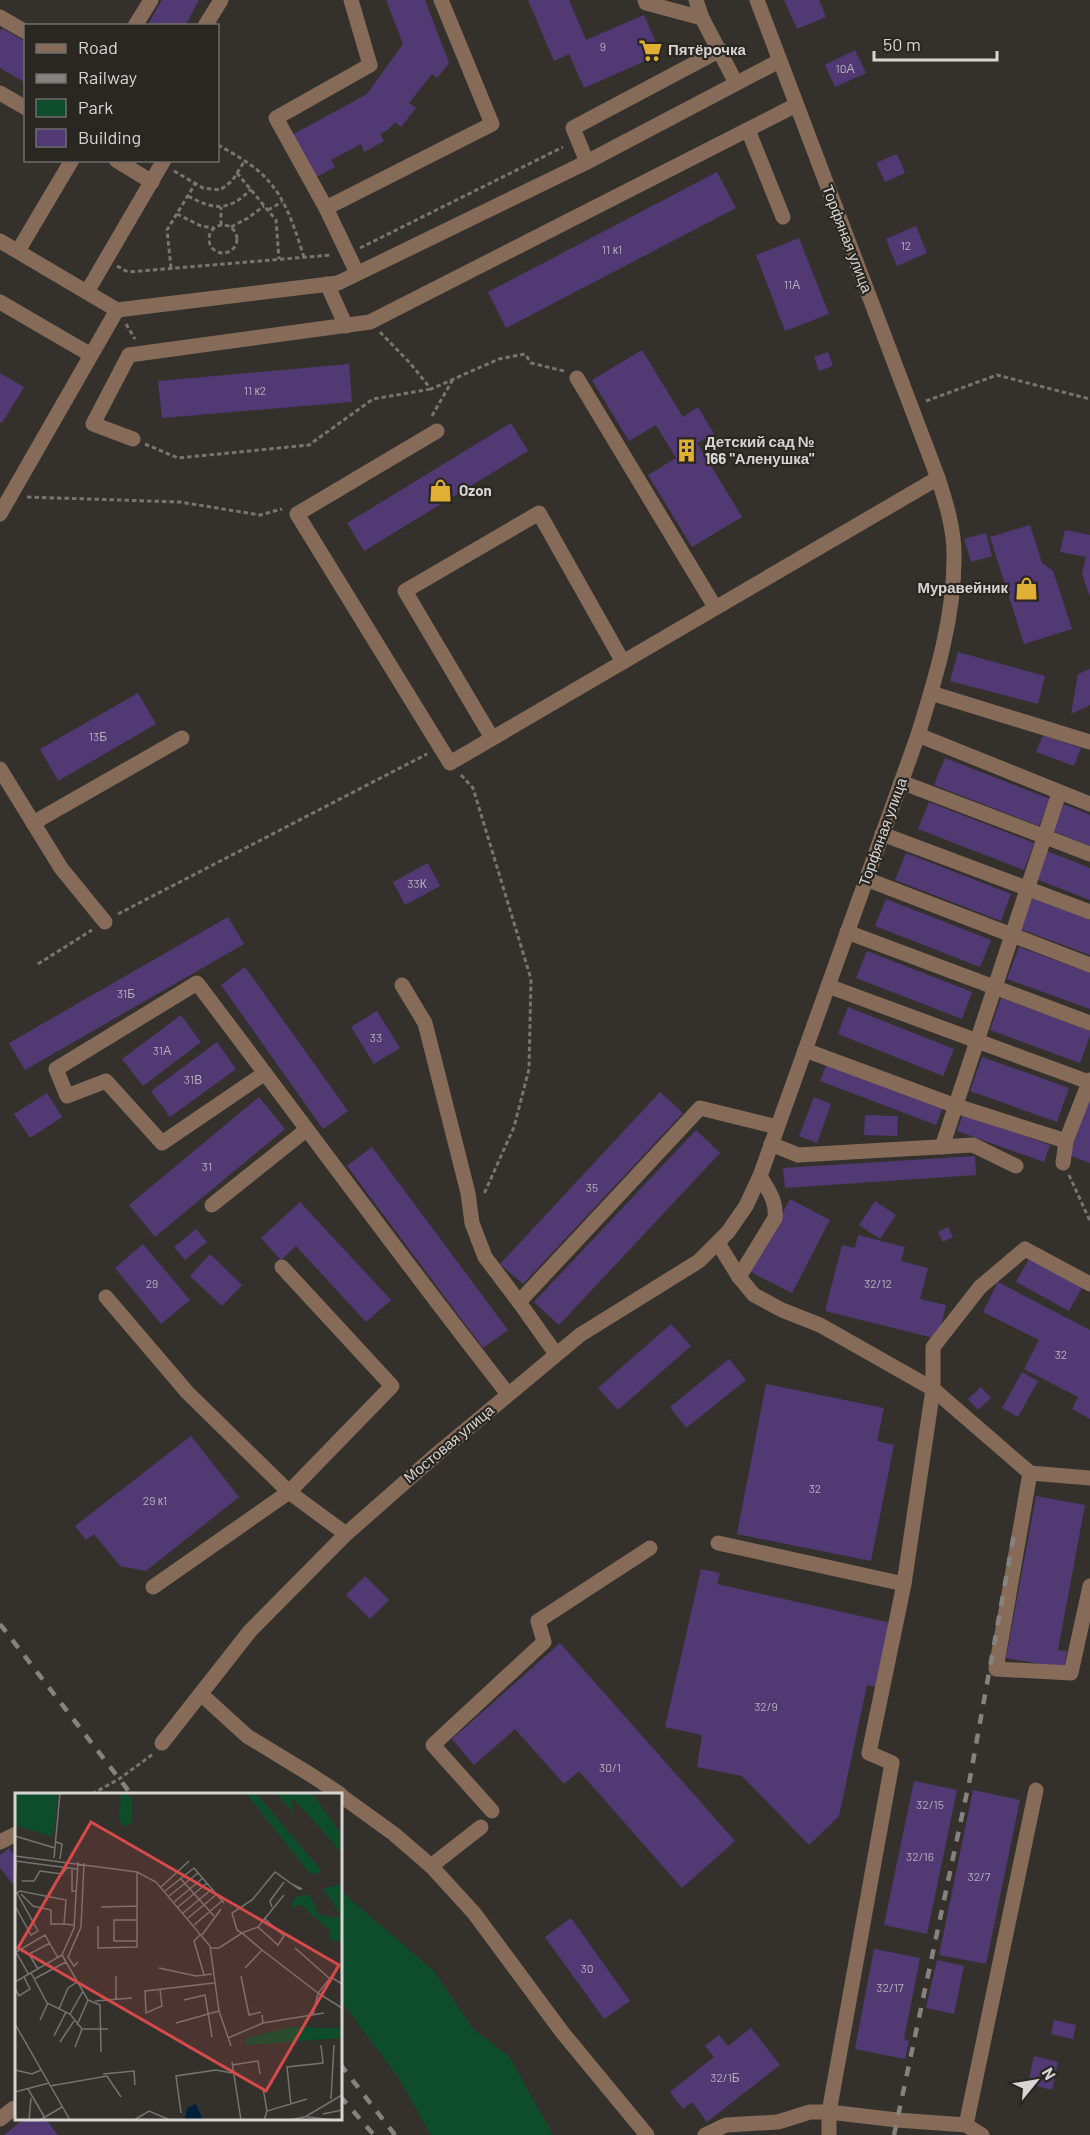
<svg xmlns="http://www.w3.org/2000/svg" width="1090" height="2135" font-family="Barlow,sans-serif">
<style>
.green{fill:#0e4d2b}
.building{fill:#513974}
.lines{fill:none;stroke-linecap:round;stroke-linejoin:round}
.path{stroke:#777471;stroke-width:3;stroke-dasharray:4.5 3;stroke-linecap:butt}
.minor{stroke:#876b59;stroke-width:15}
.rail{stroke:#85827f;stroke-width:4.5;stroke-dasharray:10 10;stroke-linecap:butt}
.labels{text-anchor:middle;stroke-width:4.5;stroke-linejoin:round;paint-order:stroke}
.number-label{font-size:12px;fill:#b6aeba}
.poi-label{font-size:15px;font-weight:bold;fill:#d7d5d2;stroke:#2a2723;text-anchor:start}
.street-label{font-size:15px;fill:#d7d5d2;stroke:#2a2723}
.inset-road{fill:none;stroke:#75736f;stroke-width:1.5}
.view{fill:#d64b4a;fill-opacity:0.15;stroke:#d64b4a;stroke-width:3}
.inset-edge{fill:none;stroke:#d7d5d2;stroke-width:3}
</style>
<rect width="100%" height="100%" fill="#34312d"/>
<polygon class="green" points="340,1889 352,1901 433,1970 473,2029 509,2056 553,2135 431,2135 398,2077 341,2001"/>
<g class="building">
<polygon points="162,0 199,0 185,26 147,26"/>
<polygon points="386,0 425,0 449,63 437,78 432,74 409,103 416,108 401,127 395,122 389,129 380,134 384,141 364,152 361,144 331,160 335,167 315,178 292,135 367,94 403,44"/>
<polygon points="528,0 569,0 586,40 644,15 661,54 584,88 569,54 554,61"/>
<polygon points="784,0 819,0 826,17 797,29"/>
<polygon points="2,28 26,42 26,83 0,68 0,32"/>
<polygon points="855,50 866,73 835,87 825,65"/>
<polygon points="897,154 905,173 885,182 876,163"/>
<polygon points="717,172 736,208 506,328 488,292"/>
<polygon points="916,226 927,253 897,266 886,239"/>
<polygon points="799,238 829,314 785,331 756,255"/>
<polygon points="642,350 683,417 698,407 714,434 697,443 742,517 692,547 648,475 676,458 656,425 629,441 592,380"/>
<polygon points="828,352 833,366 819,371 814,357"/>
<polygon points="349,364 352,402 162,418 158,381"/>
<polygon points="0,373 24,387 2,423 0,422"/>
<polygon points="511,423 528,451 364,551 347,523"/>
<polygon points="1030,525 1042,563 1053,571 1072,629 1024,644 990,537"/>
<polygon points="1065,530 1090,535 1090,597 1082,574 1086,557 1060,552"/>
<polygon points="986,533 992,556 971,562 964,539"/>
<polygon points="958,652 1045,676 1038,704 950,681"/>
<polygon points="1090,669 1090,705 1071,714 1078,674"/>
<polygon points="138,693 156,724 58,781 40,749"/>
<polygon points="1043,735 1081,748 1074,766 1036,752"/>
<polygon points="945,758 1050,799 1039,826 934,785"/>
<polygon points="929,802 1034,843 1024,870 918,829"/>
<polygon points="1063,804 1090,815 1090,846 1053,831"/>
<polygon points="1047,851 1090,868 1090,900 1036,879"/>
<polygon points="906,853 1011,894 1001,921 895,880"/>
<polygon points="428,863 440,886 405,905 393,882"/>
<polygon points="1032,898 1090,920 1090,955 1020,929"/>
<polygon points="886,899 991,940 980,967 875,926"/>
<polygon points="228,917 244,944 25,1070 9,1043"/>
<polygon points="1019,947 1090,973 1090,1009 1007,979"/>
<polygon points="867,951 972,992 962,1019 856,978"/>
<polygon points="245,967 348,1111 323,1129 221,985"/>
<polygon points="1001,998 1090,1031 1090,1036 1080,1063 990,1030"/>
<polygon points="848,1007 954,1049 943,1076 838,1034"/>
<polygon points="377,1011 400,1048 374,1064 351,1027"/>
<polygon points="181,1015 201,1042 143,1086 122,1059"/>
<polygon points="217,1042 236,1069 170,1117 151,1091"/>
<polygon points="982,1057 1069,1088 1057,1122 970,1091"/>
<polygon points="827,1063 943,1107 936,1125 820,1081"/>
<polygon points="660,1092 683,1113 523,1284 500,1264"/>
<polygon points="47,1093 62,1117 30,1138 14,1114"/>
<polygon points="259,1097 285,1129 155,1237 129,1205"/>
<polygon points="814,1097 831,1104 817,1143 799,1136"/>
<polygon points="1090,1099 1090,1163 1069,1155"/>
<polygon points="963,1114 1050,1145 1044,1162 957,1131"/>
<polygon points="865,1115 898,1116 897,1136 864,1135"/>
<polygon points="696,1130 720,1153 559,1325 534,1302"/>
<polygon points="372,1147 508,1330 483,1348 347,1166"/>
<polygon points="975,1156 976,1175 785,1188 783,1168"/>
<polygon points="790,1199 830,1220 792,1293 751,1272"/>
<polygon points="875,1201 896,1215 880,1239 859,1225"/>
<polygon points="300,1202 391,1300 366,1322 296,1246 281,1260 261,1238"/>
<polygon points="948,1227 953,1237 943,1242 938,1232"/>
<polygon points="196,1229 207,1242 185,1260 174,1247"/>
<polygon points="858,1235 905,1247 901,1261 928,1268 920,1299 946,1305 938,1339 825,1311 842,1245 855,1248"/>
<polygon points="143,1244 190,1300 161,1324 115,1268"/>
<polygon points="210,1254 242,1285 222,1306 190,1276"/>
<polygon points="1030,1257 1083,1286 1069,1311 1016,1282"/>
<polygon points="998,1282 1090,1330 1090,1419 1072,1409 1078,1397 1024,1369 1039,1340 983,1312"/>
<polygon points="671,1324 691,1346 618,1410 598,1388"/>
<polygon points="729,1359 746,1380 686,1428 670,1407"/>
<polygon points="1022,1372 1038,1381 1018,1417 1002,1408"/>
<polygon points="766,1384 884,1408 877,1441 894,1445 871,1561 737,1534"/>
<polygon points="981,1387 991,1398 978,1410 968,1399"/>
<polygon points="191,1436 239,1497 146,1571 120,1566 94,1534 86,1540 75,1526"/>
<polygon points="1036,1496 1085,1505 1058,1650 1067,1651 1064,1668 1006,1658"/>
<polygon points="701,1569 720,1573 717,1584 891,1623 877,1687 867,1685 839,1816 809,1845 742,1776 697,1767 702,1735 665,1727"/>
<polygon points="365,1576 389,1600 370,1619 346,1595"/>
<polygon points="560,1643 735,1841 682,1888 579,1771 564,1784 515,1729 474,1765 452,1739"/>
<polygon points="914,1781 957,1790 927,1934 884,1925"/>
<polygon points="973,1790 1020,1800 986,1964 939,1955"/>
<polygon points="9,1848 16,1858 16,1888 0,1868 0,1855"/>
<polygon points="571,1918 630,2001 604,2019 545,1937"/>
<polygon points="874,1949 920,1958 904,2039 909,2041 905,2059 855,2049"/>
<polygon points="937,1960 964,1966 954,2014 926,2008"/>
<polygon points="1054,2020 1076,2025 1073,2039 1051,2034"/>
<polygon points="751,2028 780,2065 707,2122 692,2102 683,2109 670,2092 714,2057 705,2046 719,2035 728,2046"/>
<polygon points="1034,2056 1058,2062 1052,2090 1028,2084"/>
<polygon points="25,2118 45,2118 58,2135 4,2135"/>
</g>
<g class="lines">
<g class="path">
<path d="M218 145C236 155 258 167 271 184 288 204 296 233 304 257"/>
<polyline points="174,171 203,188 220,190 232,181 244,162"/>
<polyline points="237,173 276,220 279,259"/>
<path d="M188 196C214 210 229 212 251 189"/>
<polyline points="268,210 282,202"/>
<polyline points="177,214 201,226 214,228"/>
<circle cx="223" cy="239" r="14"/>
<polyline points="221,225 221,207"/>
<polyline points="231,227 248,218 264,206"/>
<polyline points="360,248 563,147"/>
<polyline points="117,266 128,272 331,255"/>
<polyline points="171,268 167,230 195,184"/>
<polyline points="126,324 135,339"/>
<polyline points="380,332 410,363 431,389 499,359 525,354 531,363 564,371"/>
<polyline points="926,401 997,375 1090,399"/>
<polyline points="432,416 453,379"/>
<polyline points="145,444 178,458 309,445 373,399 431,389"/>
<polyline points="27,497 180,502 260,515 282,509"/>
<polyline points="461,775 473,788 531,979 529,1069 514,1127 484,1194"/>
<polyline points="118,914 427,754"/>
<polyline points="38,964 92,930"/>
<polyline points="1069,1175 1090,1221"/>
<polyline points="92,1794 119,1779 153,1754"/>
</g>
<g class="minor">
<polyline points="645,0 646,3 702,18"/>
<polyline points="696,0 702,18 736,83"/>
<polyline points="0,17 26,32"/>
<polyline points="135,26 151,0"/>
<polyline points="205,26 221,0"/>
<polyline points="0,93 26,108"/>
<polyline points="748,130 783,217"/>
<polyline points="116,160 152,182"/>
<polyline points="587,162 573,128 720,50"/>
<polyline points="326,208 276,118 370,65 351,0"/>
<polyline points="0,241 117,310 338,283 587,162 779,61"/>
<polyline points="18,251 72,160"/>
<polyline points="357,273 326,208 492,124 441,0"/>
<polyline points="327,284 346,326"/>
<polyline points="87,292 164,160"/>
<polyline points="0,302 91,355"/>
<polyline points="577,378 715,607"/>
<polyline points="437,431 297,514 450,763 938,478"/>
<polyline points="133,439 93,424 129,355 370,322 796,105"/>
<polyline points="0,514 117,310"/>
<polyline points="931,693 1090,742"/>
<polyline points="918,735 1090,804"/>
<polyline points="492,738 405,591 539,513 623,662"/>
<polyline points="0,769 61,868 105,922"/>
<polyline points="901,782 1090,854"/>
<polyline points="33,823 182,738"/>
<polyline points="882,834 1090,912"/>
<polyline points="866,879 1090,965"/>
<polyline points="847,932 1090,1023"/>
<polyline points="402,985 425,1023 468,1193 472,1223 485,1257 519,1302 556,1354"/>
<polyline points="828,986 1089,1082"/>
<polyline points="805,1050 956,1106 1066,1141"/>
<path d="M265 1073 162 1143 106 1081 67 1096 56 1069 197 983C301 1120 402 1259 508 1394"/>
<polyline points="771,1144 798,1155 973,1145 1016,1166"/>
<polyline points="942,1147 1059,793"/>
<polyline points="1063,1163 1066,1141 1090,1080"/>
<polyline points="212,1205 306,1130"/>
<polyline points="718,1243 739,1277 754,1295 782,1310 820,1325 933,1389 904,1584"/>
<path d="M739 1277 775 1218C777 1201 768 1190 760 1176"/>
<polyline points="1090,1284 1025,1249 980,1287 933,1347 933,1389 1030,1473 996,1669 1071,1673 1090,1586"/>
<polyline points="106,1297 187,1392 289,1492 346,1534"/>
<polyline points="519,1302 700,1108 777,1127"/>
<polyline points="1030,1473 1090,1478"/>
<polyline points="718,1543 904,1584 869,1753 892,1763 829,2112 897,2120 966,2125 982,2135"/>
<polyline points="153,1587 289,1492 392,1386 282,1267"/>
<polyline points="202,1695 247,1736 311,1775 340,1794"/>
<path d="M162 1743 250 1631 346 1534 437 1454 580 1335 699 1261 728 1232 746 1206 760 1176 918 735C936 677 955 615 954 554 954 528 946 503 938 478L757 0"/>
<polyline points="340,1795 394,1834 431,1866 481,1827"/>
<polyline points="492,1811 433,1745 544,1642 538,1621 650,1548"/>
<polyline points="0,1842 16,1834"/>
<polyline points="431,1866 474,1913 562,2032 647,2135"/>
<polyline points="0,2119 14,2108"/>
<polyline points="966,2125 1036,1790"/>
<polyline points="705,2135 726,2125 778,2122 810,2112 829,2112 829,2135"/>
</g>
<g class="rail">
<polyline points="0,1624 131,1794"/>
<polyline points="340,2064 395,2135"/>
<polyline points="340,2096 374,2135"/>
<polyline points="894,2135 970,1778 1014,1534"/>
</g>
</g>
<defs>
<symbol id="supermarket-bare" viewBox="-9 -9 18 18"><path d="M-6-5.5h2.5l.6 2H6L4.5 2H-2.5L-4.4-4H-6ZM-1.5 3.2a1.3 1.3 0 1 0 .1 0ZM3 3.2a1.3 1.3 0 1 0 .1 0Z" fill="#e0b034" stroke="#2a2723" stroke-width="2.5" paint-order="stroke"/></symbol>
<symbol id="building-bare" viewBox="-9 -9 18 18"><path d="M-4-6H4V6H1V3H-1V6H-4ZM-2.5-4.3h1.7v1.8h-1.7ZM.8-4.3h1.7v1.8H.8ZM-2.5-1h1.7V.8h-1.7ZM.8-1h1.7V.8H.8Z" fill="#e0b034" stroke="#2a2723" stroke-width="2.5" paint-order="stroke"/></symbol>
<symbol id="shop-bare" viewBox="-9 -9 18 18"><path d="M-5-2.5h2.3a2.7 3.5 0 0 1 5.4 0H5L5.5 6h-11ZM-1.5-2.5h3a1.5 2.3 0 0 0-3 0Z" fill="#e0b034" stroke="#2a2723" stroke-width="2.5" paint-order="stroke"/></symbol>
</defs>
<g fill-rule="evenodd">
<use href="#supermarket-bare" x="634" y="34" width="33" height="33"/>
<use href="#building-bare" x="670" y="434" width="33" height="33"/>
<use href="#shop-bare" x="424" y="474" width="33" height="33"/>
<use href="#shop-bare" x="1010" y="572" width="33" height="33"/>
</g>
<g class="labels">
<g class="number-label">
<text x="603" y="51">9</text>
<text x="845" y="73">10А</text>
<text x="906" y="250">12</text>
<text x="612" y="254">11 к1</text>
<text x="792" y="289">11А</text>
<text x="255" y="395">11 к2</text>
<text x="98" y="741">13Б</text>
<text x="417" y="888">33К</text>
<text x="126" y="998">31Б</text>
<text x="376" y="1042">33</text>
<text x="162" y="1055">31А</text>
<text x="193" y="1084">31В</text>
<text x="207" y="1171">31</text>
<text x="592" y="1192">35</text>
<text x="152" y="1288">29</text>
<text x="878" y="1288">32/12</text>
<text x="1061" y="1359">32</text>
<text x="815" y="1493">32</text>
<text x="155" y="1505">29 к1</text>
<text x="766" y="1711">32/9</text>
<text x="610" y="1772">30/1</text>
<text x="930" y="1809">32/15</text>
<text x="920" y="1861">32/16</text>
<text x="979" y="1881">32/7</text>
<text x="587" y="1973">30</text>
<text x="890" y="1992">32/17</text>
<text x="725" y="2082">32/1Б</text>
</g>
<g class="poi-label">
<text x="668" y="55">Пятёрочка</text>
<text x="705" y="447">Детский сад №<tspan x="705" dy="17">166 "Аленушка"</tspan></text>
<text x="459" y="496">Ozon</text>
<text x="1008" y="593" text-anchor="end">Муравейник</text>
</g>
<g class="street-label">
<text transform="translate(847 239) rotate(69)" y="5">Торфяная улица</text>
<text transform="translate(883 832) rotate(-70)" y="5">Торфяная улица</text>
<text transform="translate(449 1444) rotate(-40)" y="5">Мостовая улица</text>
</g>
</g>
<g transform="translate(15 1793)">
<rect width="327" height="327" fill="#34312d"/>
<path d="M0 0H43L39 39 35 43 0 32ZM231 0H241L306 77 302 81 294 80ZM261 0H297L327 42V60L291 19 276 5 279 21ZM106 1 113 2 117 7V29L110 34 104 27ZM324 91 327 95V147L318 149 314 143 316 138 285 111 277 115V109L282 103 295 102 303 121 321 125 326 122 308 96ZM276 234 327 235V242L325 245 231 252 232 245Z" fill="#0e4d2b"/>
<path d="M181 311 188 327H170L172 315Z" fill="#012039"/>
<path class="inset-road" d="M0 43 40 55M41 49 47 51 45 66M0 63 122 79 141 89 195 153 204 218 216 253M39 65 45 0M0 68 62 76M57 75V98H62M166 86 199 123M0 88 1 70M7 88H19L25 78 47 81 52 75M146 94 174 68M150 98 179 75 209 110M0 101 5 98 51 107 49 131 59 132M6 101 18 113 36 117V131H49M154 103 183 80M159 109 188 85M0 113 16 142 23 138 2 100M86 114 122 113M163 114 192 90M257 114 255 108 269 89M168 120 197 96M173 125 202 101M249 125 269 143 263 152 243 134 227 140 222 137 217 120 237 107 260 79 284 96H287L279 92M122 127H99V148H122M179 132 207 108M83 133V155L122 154V79M243 134 269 102M186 141 179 148 189 182M187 142 206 116M195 155H204L227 140 247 157M280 155 314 185M47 162 73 207 62 232M63 169 59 173 53 164 66 134 69 70M144 175 181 183 197 181M230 175 247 157 303 200 316 184 327 191M23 176 14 161 35 150M16 180 32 210 55 221 67 236M14 182 1 159 30 142 43 165M226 183 234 222 246 219M19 186 51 169M0 189 47 162 59 135 63 69M0 195 4 203 15 196 9 184M145 196 147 213 131 220 130 198 199 190M101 206V183M73 207 85 212 86 259M169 207 190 202 197 244M80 208 117 205M44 216 53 195 62 189M55 221 68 198M298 222 303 200 327 215M25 227 33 210M161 230 204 218M248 230 309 220M0 231 55 327M39 243 51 219M213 245 248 230 247 222M45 249 59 228M60 254 67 236H93M217 269 226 327M217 272 243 268 245 281M0 277 17 281 26 277M88 281 119 278 120 292M35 293 92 283 106 304M248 295 252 318M13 296 30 325M0 299 34 290M316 306 319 252M276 312 272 274 308 270 306 252M166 320 161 283 201 277 217 280M308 321 327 317M292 324 321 327M14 327 16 305M25 327 47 314M119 327 134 318 155 327M249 327 252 318 292 306M273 327 290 324 327 302"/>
<path class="view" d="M76 29 324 172 251 298 3 155Z"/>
<rect width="327" height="327" class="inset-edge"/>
</g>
<rect x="24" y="24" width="195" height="138" fill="#2a2723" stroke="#6f6d69" stroke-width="1.5"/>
<rect x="36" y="44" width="30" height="9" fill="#876b59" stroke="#6f6d69" stroke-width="1.5"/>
<text x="78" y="54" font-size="18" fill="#d7d5d2">Road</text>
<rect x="36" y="74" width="30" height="9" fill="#85827f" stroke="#6f6d69" stroke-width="1.5"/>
<text x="78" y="84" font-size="18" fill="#d7d5d2">Railway</text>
<rect x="36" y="99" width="30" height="18" fill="#0e4d2b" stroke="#6f6d69" stroke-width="1.5"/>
<text x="78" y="114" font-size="18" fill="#d7d5d2">Park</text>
<rect x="36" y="129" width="30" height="18" fill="#513974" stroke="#6f6d69" stroke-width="1.5"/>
<text x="78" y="144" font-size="18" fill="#d7d5d2">Building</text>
<g transform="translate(1036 2081) rotate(60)" stroke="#2a2723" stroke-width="4.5" paint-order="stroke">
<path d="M0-4.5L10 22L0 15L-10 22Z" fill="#d7d5d2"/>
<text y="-9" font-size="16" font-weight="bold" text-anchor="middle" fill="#d7d5d2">N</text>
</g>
<path d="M874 51v9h123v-9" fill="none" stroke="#d7d5d2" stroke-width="3"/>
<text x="883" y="51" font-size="18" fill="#d7d5d2" stroke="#2a2723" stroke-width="4.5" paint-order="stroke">50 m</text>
</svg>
